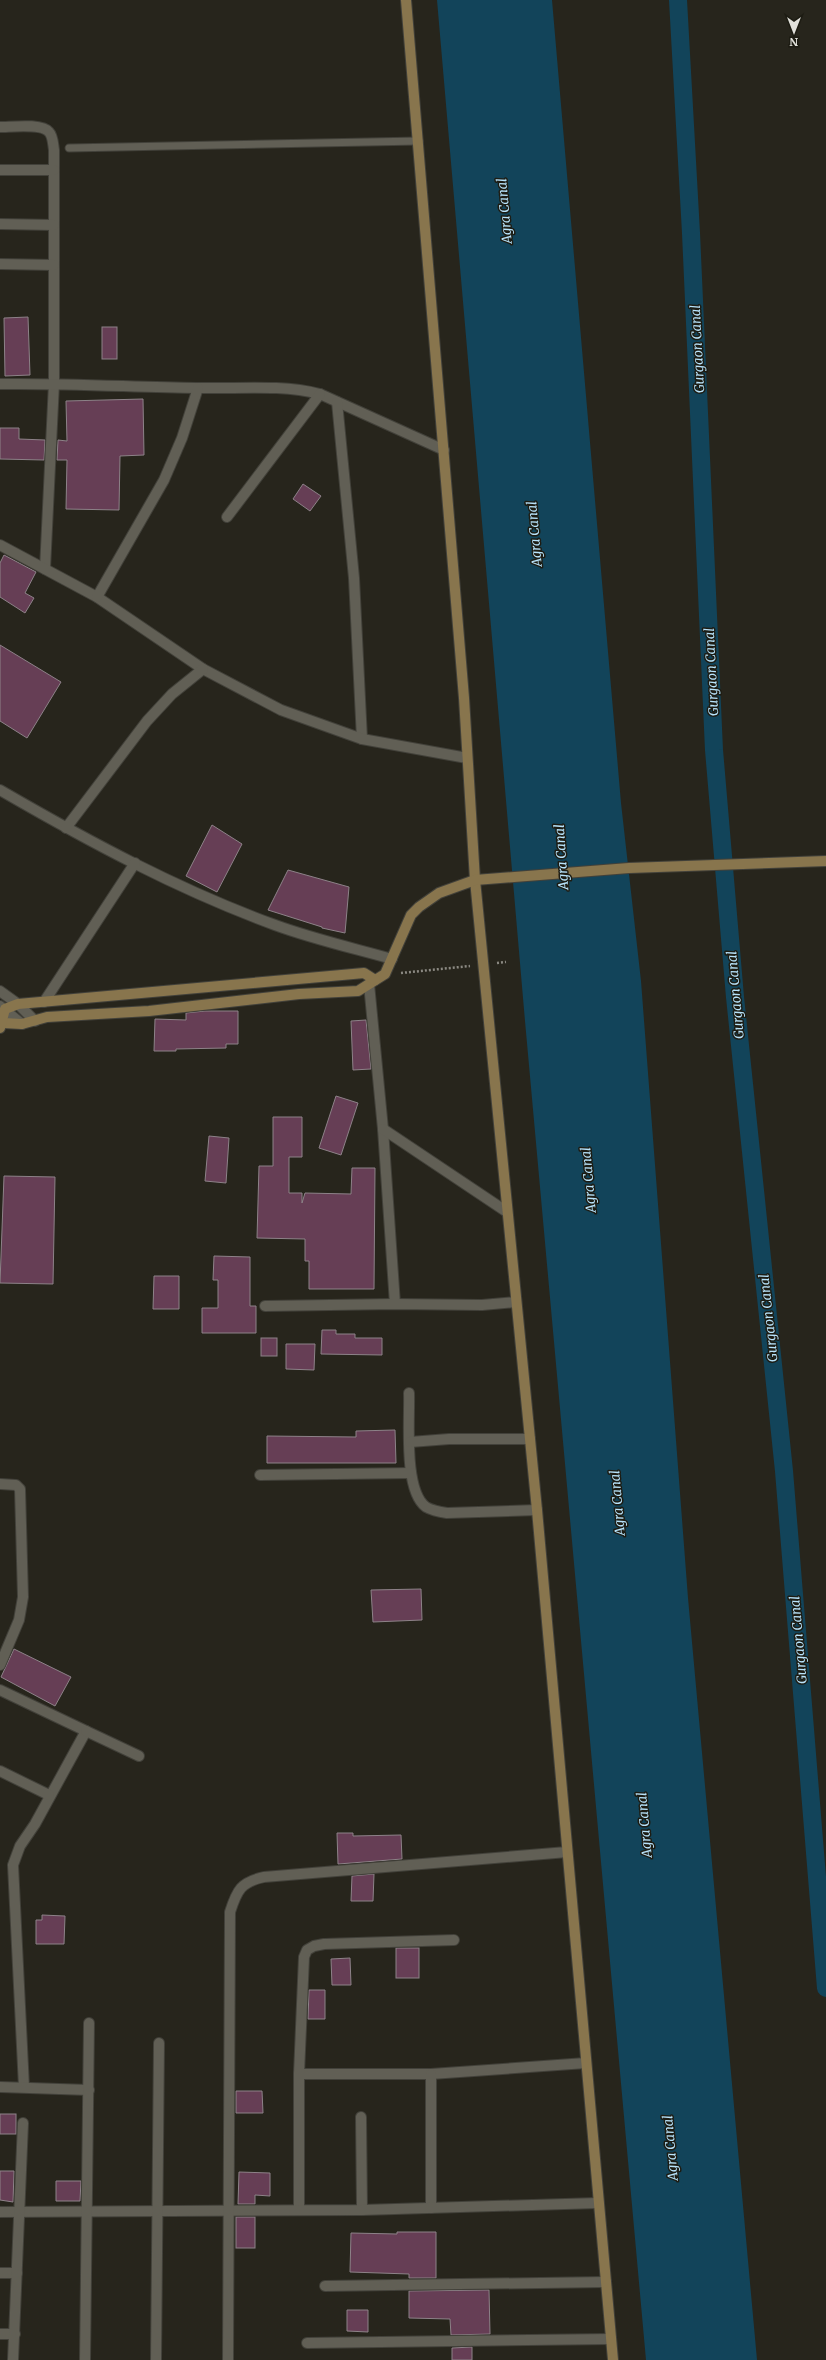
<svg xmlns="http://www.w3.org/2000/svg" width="826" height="2360" font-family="Merriweather,serif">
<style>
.water{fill:#12445a}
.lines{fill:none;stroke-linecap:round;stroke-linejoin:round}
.canal{stroke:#12445a;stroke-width:18}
.building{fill:#663e55;stroke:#8d8288}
.lane-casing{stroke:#42413a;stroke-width:9}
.street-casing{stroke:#42413a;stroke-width:12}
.secondary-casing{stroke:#42413a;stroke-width:12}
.path{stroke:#8b8982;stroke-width:2.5;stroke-dasharray:2 2;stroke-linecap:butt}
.lane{stroke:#615f55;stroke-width:7}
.street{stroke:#615f55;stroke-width:10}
.secondary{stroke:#88754d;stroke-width:10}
.labels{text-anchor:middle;stroke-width:3;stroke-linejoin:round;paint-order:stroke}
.water-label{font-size:13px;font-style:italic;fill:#b7e3fb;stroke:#1d1c13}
</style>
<rect width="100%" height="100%" fill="#27251c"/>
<polygon class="water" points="437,0 552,0 621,803 641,981 688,1598 757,2360 646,2360 525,1021"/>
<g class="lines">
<polyline class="canal" points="678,0 691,233 714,750 735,997 784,1471 826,1988"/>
</g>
<g class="building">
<polygon points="28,317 30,375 5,376 4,318"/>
<rect x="102" y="327" width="15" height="32"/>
<polygon points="143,399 144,455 120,456 119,510 66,509 67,460 57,460 58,440 67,441 66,401"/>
<polygon points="0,428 19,428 19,439 45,440 44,460 0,459"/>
<polygon points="303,484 321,496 310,511 293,499"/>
<polygon points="4,555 36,572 25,593 34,598 25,613 0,597 0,563"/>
<polygon points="0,645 61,682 27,738 0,721"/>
<polygon points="212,825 242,844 217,892 186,876"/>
<polygon points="288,870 349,887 345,933 322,928 322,927 268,910"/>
<polygon points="205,1011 238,1011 238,1044 226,1044 226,1048 176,1049 176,1051 154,1051 155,1019 186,1020 186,1013"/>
<polygon points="366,1020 371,1069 353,1070 351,1021"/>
<polygon points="336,1096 358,1103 341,1155 319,1148"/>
<polygon points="273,1117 302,1117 302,1157 289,1157 289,1193 302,1193 302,1203 305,1193 351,1194 352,1168 375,1168 374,1289 309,1289 309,1261 305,1261 305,1239 257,1238 259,1166 273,1166"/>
<polygon points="209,1136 229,1138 226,1183 205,1181"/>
<polygon points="4,1176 55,1177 53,1284 0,1283"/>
<polygon points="214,1256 250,1257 250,1306 256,1306 256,1333 202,1333 202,1308 218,1308 218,1280 213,1280"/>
<polygon points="154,1276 179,1276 179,1309 153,1309"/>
<polygon points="322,1330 336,1330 336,1334 355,1334 355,1338 382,1338 382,1355 321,1354"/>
<rect x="261" y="1338" width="16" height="18"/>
<polygon points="286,1344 315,1344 314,1370 286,1369"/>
<polygon points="395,1430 396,1463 267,1463 267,1436 356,1437 356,1431"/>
<polygon points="421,1589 422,1620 373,1622 371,1590"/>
<polygon points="14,1649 71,1677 55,1706 1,1677"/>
<polygon points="337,1833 353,1833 353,1836 401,1835 402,1859 338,1864"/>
<polygon points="374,1874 373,1901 351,1901 352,1876"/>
<polygon points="42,1915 65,1916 64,1944 36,1944 36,1920 42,1920"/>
<rect x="396" y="1948" width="23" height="30"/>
<polygon points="350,1958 351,1985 332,1985 331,1959"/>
<polygon points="309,1990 325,1990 325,2019 308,2019"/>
<polygon points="236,2091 262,2091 263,2113 236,2113"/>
<rect x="0" y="2114" width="16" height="20"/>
<polygon points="0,2171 14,2171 13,2202 0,2200"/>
<polygon points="239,2172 270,2173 270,2196 255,2195 255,2204 238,2204"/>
<polygon points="56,2181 81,2181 80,2201 56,2201"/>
<rect x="236" y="2217" width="19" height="31"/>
<polygon points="397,2232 436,2232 436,2278 409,2278 409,2274 350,2272 351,2233 397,2234"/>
<polygon points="489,2290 490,2334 451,2335 450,2319 409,2318 409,2291"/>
<polygon points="347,2310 368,2310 368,2332 347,2331"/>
<polygon points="472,2347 472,2360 452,2360 452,2348"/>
</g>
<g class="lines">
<defs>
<polyline id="lane" points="69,148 419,141"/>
<g id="street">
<path d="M0 127C11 127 42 123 49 132 53 136 53 144 54 150V383L45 569"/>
<polyline points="0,170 54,170"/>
<polyline points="0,224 54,225"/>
<polyline points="0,264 54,265"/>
<path d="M0 384C66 383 131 387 197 388 238 389 280 384 320 394L444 450"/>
<polyline points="337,402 354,578 362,739"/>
<polyline points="227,517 320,394"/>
<polyline points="0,545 97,597 203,669 281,710 362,739 467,758"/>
<polyline points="97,597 164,480 182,438 198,388"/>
<path d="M0 790C88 841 179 890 275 925 313 939 353 948 392 959"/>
<polyline points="66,828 147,721 172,694 203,669"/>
<polyline points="369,984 383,1129 395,1304"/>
<polyline points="0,991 18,1004 35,1021"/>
<polyline points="44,1002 135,863"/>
<polyline points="0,1006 22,1024"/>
<polyline points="383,1129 507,1212"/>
<polyline points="265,1306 395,1304 482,1305 516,1302"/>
<path d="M409 1393C410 1419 403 1490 426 1507 433 1511 440 1512 447 1513L537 1510"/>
<polyline points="410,1442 449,1439 530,1439"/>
<polyline points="260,1475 411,1473"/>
<polyline points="0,1484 16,1485 20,1489 23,1597 19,1620 0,1665"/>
<polyline points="0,1690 86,1731 35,1824 20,1846 13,1865 24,2087"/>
<polyline points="86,1731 139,1756"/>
<polyline points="0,1771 49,1795"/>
<polyline points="299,2074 431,2074 586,2063"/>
<polyline points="0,2087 89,2090"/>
<polyline points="361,2117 362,2210"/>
<polyline points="431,2208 431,2074"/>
<polyline points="299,2209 299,2074 304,1957 307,1950 314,1946 324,1944 454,1940"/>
<polyline points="0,2212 362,2210 598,2203"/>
<polyline points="0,2273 17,2273"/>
<polyline points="325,2286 606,2282"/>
<polyline points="0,2334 15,2334"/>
<polyline points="307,2343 611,2339"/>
<polyline points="13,2360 23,2123"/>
<polyline points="85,2360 89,2023"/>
<polyline points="156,2360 159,2043"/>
<path d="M228 2360 230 1912C237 1890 241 1882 264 1877L567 1852"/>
</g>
<g id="secondary">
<polyline points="406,0 464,698 475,880 537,1510 613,2360"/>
<polyline points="3,1023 22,1024 47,1017 149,1011 299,994 358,991 385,974 411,915 419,907 439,893 475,880 629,868 826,861"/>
<polyline points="0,1028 5,1009 18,1004 364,973 375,980"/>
</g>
</defs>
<use href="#lane" class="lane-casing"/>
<use href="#street" class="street-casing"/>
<use href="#secondary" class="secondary-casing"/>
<g class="path">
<polyline points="497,963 506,962"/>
<polyline points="401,973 470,966"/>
</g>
<use href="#lane" class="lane"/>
<use href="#street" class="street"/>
<use href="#secondary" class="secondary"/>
</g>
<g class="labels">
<g class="water-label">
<text transform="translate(504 211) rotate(-95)" y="5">Agra Canal</text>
<text transform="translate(697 349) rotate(-93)" y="5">Gurgaon Canal</text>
<text transform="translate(534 534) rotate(-95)" y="5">Agra Canal</text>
<text transform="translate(711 672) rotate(-93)" y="5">Gurgaon Canal</text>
<text transform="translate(561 857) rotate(-94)" y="5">Agra Canal</text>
<text transform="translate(735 995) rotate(-95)" y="5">Gurgaon Canal</text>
<text transform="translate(588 1180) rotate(-95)" y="5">Agra Canal</text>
<text transform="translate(768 1318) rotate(-96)" y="5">Gurgaon Canal</text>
<text transform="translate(617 1503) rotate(-95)" y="5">Agra Canal</text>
<text transform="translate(798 1640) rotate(-95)" y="5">Gurgaon Canal</text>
<text transform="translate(644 1825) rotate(-95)" y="5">Agra Canal</text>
<text transform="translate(670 2148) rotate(-95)" y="5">Agra Canal</text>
</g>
</g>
<g transform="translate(794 32) rotate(180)" stroke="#1d1c13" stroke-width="3" paint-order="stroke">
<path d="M0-3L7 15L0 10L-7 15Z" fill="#e2e1db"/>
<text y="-6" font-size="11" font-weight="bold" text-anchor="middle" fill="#e2e1db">N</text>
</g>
</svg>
